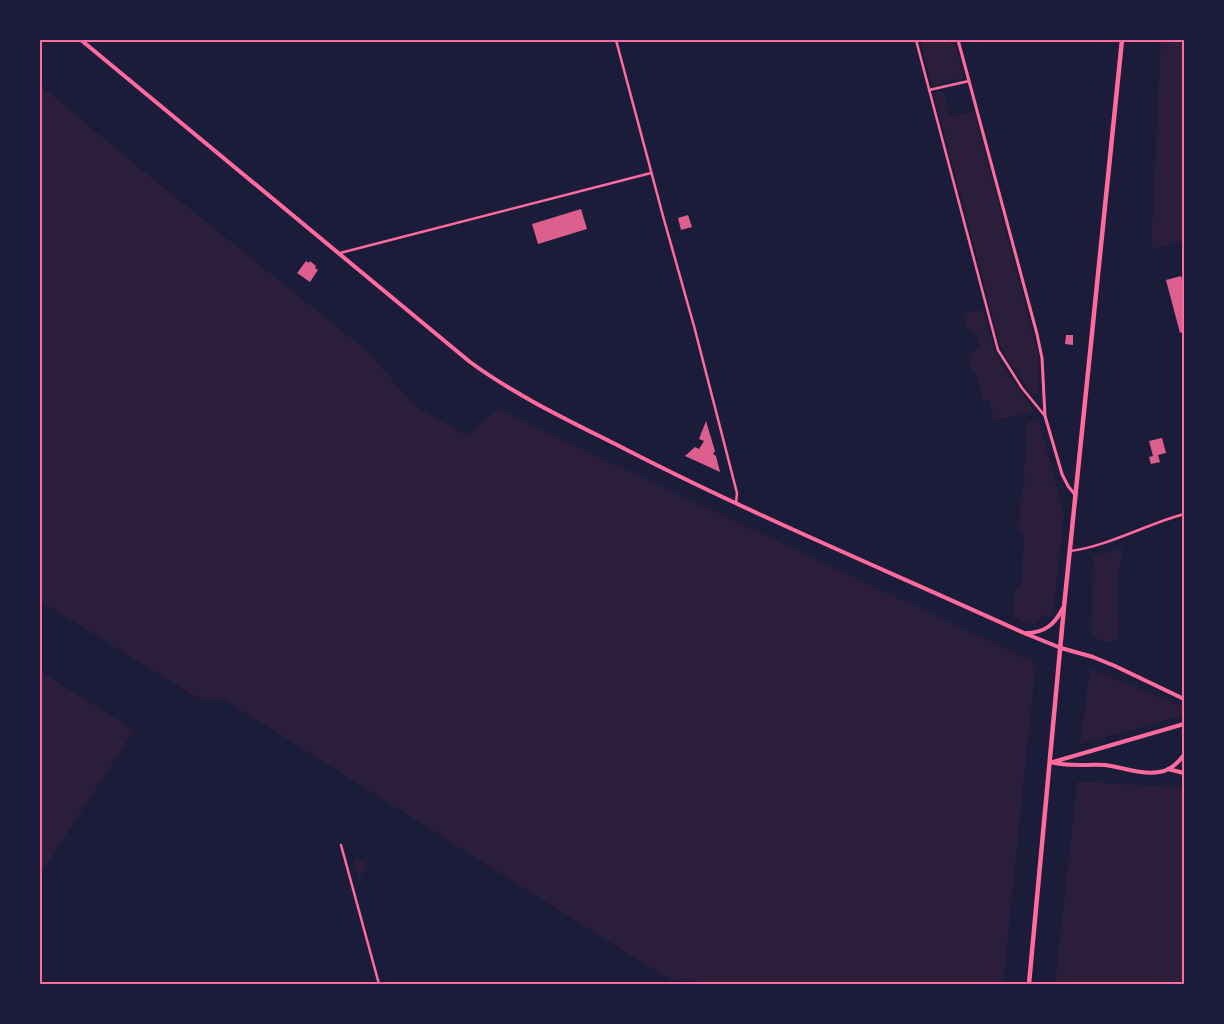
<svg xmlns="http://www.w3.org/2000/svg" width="1224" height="1024" font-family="'Sofia Sans Condensed',sans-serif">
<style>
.green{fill:#2a1e3b}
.building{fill:#dd5f8e}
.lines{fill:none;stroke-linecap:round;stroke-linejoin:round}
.minor{stroke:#ff6b9d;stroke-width:2.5}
.tertiary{stroke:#ff6b9d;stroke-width:3}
.secondary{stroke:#ff6b9d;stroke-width:4}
.primary{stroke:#ff6b9d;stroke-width:4.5}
.neatline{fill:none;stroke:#ff6b9d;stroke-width:2}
</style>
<rect width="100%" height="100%" fill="#1b1b3a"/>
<g class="green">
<polygon points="920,40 954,40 963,73 963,78 932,86"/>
<polygon points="1161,40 1184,40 1184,242 1151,249"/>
<polygon points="40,85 138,167 367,351 416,407 468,436 497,409 1036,663 1003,984 698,984 690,979 670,980 225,700 201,700 40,601"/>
<polygon points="943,91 950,117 974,111 1038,354 1039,392 1035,395 1032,394 1007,359 1000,345 934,93"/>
<polygon points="980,310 984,313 995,353 999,360 1035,412 994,420 989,400 983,401 976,374 972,371 968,354 972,353 973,350 979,349 980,345 977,333 971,333 970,329 967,328 964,313"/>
<polygon points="1039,420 1064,517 1053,614 1049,617 1045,615 1041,616 1036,625 1021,621 1013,615 1015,590 1021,584 1024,536 1019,530 1020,502 1025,480 1023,474 1027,442 1025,438 1028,422"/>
<polygon points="1123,548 1117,583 1118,638 1111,643 1100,640 1091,632 1093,557"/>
<polygon points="1090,669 1184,707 1184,715 1080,744"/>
<polygon points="40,671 134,730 40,875"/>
<polygon points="1077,781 1184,788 1184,984 1055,984"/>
<polygon points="356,858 368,865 359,879 353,862"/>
</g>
<g class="building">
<polygon points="581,209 587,229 538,244 532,224"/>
<polygon points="688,215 692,227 681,230 678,218"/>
<polygon points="306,261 309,263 310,261 316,266 315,268 318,270 310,282 297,273"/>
<polygon points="1181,276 1184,286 1184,332 1180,333 1166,280"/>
<polygon points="1066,335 1073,335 1073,345 1065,344"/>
<polygon points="706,421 715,451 713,454 716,456 720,472 685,456 695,447 699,449 704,441 699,439"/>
<polygon points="1162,438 1166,453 1158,455 1160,462 1151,464 1149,457 1153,456 1149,441"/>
</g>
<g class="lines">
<g class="minor">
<polyline points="616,40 663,216 694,326 737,493 736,503"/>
<polyline points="916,40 998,350 1022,388 1045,416"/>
<polyline points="929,90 969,81"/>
<polyline points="340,253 651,173"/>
<path d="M1070 551C1106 547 1147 524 1184 514"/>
<polyline points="341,845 379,984"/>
</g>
<polyline class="tertiary" points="958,40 1037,334 1042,358 1045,416 1062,474 1068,486 1076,496"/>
<g class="secondary">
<path d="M81 40 470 362C518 397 572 422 625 449 755 516 891 572 1024 633L1061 648 1093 657 1115 666 1184 699"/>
<path d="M1026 633C1045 633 1055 624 1063 608"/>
<path d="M1050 762C1068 767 1086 764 1105 765 1122 767 1141 775 1159 772 1169 771 1178 763 1184 755"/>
<polyline points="1053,762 1184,724"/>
<polyline points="1168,769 1184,773"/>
</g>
<polyline class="primary" points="1029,984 1064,607 1122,40"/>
</g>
<rect width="1224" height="1024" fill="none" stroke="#1b1b3a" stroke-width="82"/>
<rect x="41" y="41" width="1142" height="942" class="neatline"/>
</svg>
